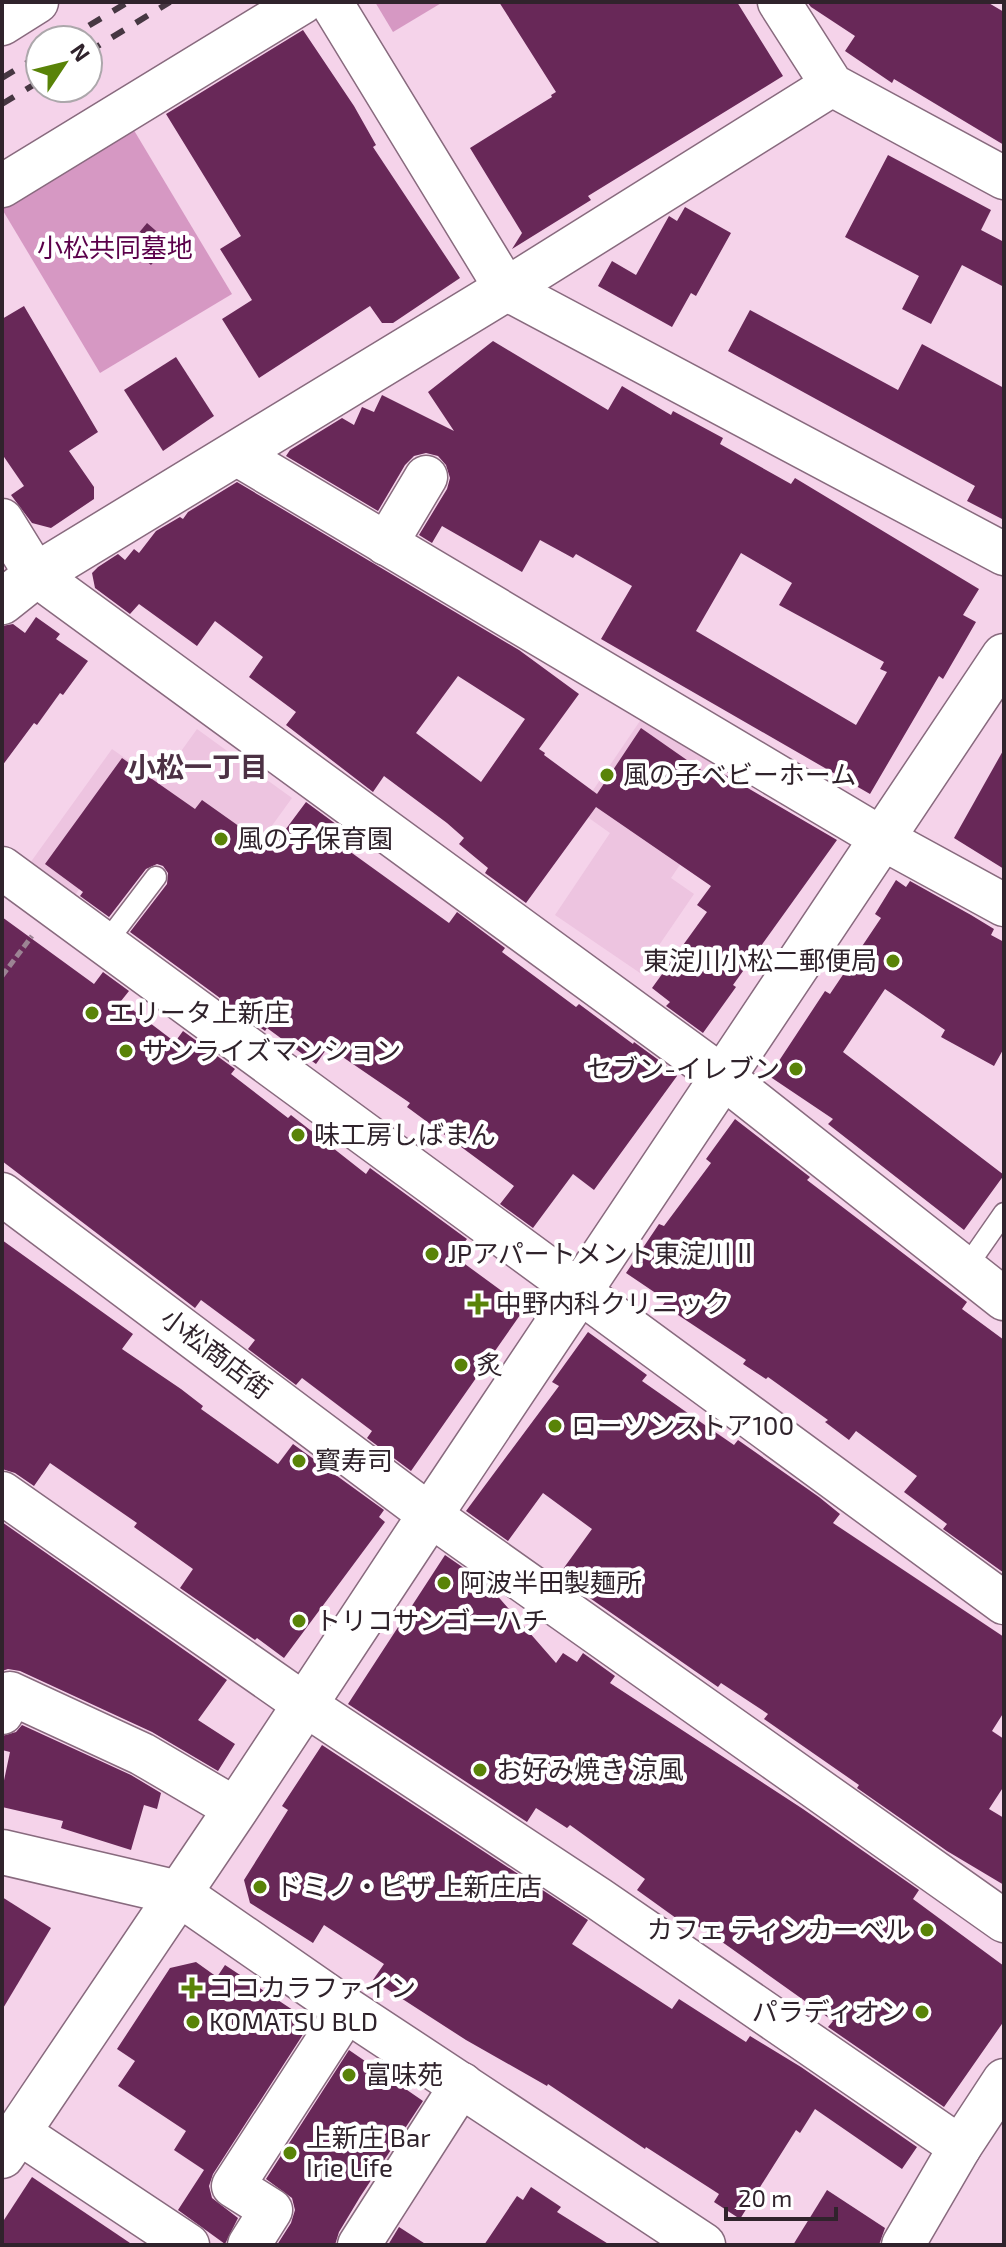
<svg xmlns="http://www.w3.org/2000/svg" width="1006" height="2247" font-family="'Exo 2','Noto Sans JP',sans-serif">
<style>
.built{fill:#edc4e0}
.green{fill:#d698c3}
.building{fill:#682858;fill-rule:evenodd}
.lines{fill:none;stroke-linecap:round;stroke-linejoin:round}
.lane-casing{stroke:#886a7e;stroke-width:23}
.street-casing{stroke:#886a7e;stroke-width:45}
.secondary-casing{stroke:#886a7e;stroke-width:47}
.path{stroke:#9c8494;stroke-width:5;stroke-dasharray:8 4;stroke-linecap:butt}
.lane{stroke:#fff;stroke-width:20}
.street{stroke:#fff;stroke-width:42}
.secondary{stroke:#fff;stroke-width:44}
.rail{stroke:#463742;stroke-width:6;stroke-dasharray:14 14;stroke-linecap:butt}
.poi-dot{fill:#598308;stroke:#fff;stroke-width:3}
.labels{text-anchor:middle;stroke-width:8;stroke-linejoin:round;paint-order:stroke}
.park-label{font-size:26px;fill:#5b004a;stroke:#fff}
.poi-label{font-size:26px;fill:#30232c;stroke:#fff;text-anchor:start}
.street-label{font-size:26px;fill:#30232c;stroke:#fff}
.neighbourhood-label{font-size:28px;font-weight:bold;fill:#4c3144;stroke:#fff}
</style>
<rect width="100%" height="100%" fill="#f5d3ea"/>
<g class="built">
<polygon points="644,715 718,766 683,818 702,832 671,878 694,894 640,973 555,915 610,833 579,811"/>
<polygon points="197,729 292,798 234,878 138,808 70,902 25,870 112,749 159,782"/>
</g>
<g class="green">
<polygon points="375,2 443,2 393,32"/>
<polygon points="132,127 232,294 100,373 2,209 2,204"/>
</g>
<g class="building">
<polygon points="499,2 737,2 783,76 588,196 591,200 512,249 522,233 470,148 552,97 551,95 556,92"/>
<polygon points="807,2 987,2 1004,12 1004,145 894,79 892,83 845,51 855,36 811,7"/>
<polygon points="303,30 354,106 376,145 373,147 460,278 393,323 382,323 370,306 259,378 222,319 252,300 220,249 241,236 166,114"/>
<polygon points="888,155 991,210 981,230 1004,242 1004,287 962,265 931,324 902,309 919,276 845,237"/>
<polygon points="685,207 731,233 696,296 691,293 672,327 598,286 612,261 636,275 669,216 677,221"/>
<polygon points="147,223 170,243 151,265 128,246"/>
<polygon points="24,306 98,432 69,451 94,487 94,499 51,528 32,523 11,495 24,486 2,454 2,319"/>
<polygon points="750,310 898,390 922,344 1004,388 1004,520 967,501 975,486 728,351"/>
<path d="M493 341 608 410 622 386 671 415 673 411 723 438 720 444 791 484 795 478 979 589 963 615 976 622 943 679 939 676 870 794 601 639 632 586 576 554 573 558 540 540 522 572 442 526 432 543 419 535 447 489 450 478 446 465 438 456 426 453 414 456 405 465 378 511 286 456 290 450 342 418 354 425 362 407 374 412 382 395 454 431 428 392ZM741 553 792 583 779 605 884 662 880 669 887 672 856 725 696 631Z"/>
<polygon points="176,357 214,416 163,451 124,390"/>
<path d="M237 482 519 650 579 694 539 749 545 753 544 755 597 794 641 728 717 781 722 773 837 840 733 985 736 987 703 1033 666 1006 670 1002 652 988 707 912 697 905 711 886 596 807 526 903 485 873 488 868 459 844 464 838 447 823 384 776 373 792 286 725 296 712 249 677 263 657 215 621 197 646 139 604 130 614 95 588 92 573 98 567 118 554 125 560 134 549 139 553 156 531 180 517 183 519 188 512ZM458 676 525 719 481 782 416 733Z"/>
<polygon points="36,617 60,634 56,639 88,661 63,695 60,693 37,725 34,723 2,766 2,626 13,624 25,633"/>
<polygon points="1004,749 1004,869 954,838"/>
<polygon points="122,758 195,809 202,800 271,849 306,802 344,830 341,835 350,841 345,848 449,923 457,912 505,948 502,952 576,1007 579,1004 633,1044 634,1042 675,1072 677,1076 594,1190 573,1174 533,1228 500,1204 514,1186 407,1107 410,1103 328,1047 316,1064 267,1028 265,1031 130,932 167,884 168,873 163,866 157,864 146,869 109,917 80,896 83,892 45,864"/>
<polygon points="896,880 906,887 910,881 971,915 994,929 991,935 1004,942 1004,1048 994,1066 941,1037 945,1030 885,989 843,1052 1004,1175 964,1230 828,1124 833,1119 769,1076 825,991 830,994 881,918 875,914"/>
<polygon points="2,917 94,984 103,972 129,991 121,1001 175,1042 183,1031 235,1069 231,1074 288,1118 291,1115 366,1174 370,1168 467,1239 454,1256 525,1308 411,1471 367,1438 372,1431 302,1378 296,1385 248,1349 255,1340 201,1300 195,1308 2,1161"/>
<polygon points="735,1119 810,1177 807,1180 967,1302 962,1309 1004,1340 1004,1573 943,1529 947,1524 904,1492 917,1476 856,1431 849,1440 825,1422 828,1420 768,1377 766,1379 743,1364 746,1360 663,1305 666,1300 626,1273 659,1224 664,1226 711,1163 706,1159"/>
<polygon points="2,1240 133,1334 122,1349 181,1389 203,1406 201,1409 278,1464 293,1444 384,1510 379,1517 385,1522 284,1658 257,1638 255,1640 180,1588 193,1569 134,1527 137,1523 50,1463 34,1486 15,1473 2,1469"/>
<polygon points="588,1332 647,1375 642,1381 702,1423 734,1445 738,1440 819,1497 840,1514 833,1523 1004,1637 1004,1712 992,1731 1004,1739 1004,1786 989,1809 1004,1818 1004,1885 947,1851 857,1788 859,1785 764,1719 768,1714 721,1683 718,1687 558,1576 592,1529 543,1493 508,1541 466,1511 559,1386 552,1382"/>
<polygon points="2,1522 227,1680 198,1720 235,1744 218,1771 152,1732 20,1671 8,1669 2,1671"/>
<polygon points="445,1555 487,1584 556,1663 563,1653 577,1662 583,1653 615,1676 610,1683 803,1809 919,1890 913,1899 1004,1966 1004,2021 944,2107 828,2027 833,2021 725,1944 690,1921 687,1926 637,1890 645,1879 570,1825 567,1828 536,1808 527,1822 348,1704"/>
<polygon points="22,1725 131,1775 161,1793 157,1809 144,1805 131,1850 61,1828 63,1821 2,1807 2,1790 10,1752 2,1750 2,1736 16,1732"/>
<polygon points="322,1745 588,1920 572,1944 672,2009 679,1999 746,2042 750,2036 801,2067 917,2147 902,2169 815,2109 800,2133 796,2130 740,2219 714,2202 719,2194 646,2147 645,2149 548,2084 547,2086 466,2040 373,1980 384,1964 324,1925 313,1943 250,1903 244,1880 288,1810 282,1806"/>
<polygon points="2,1897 51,1928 2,2010"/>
<polygon points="196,1962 217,1977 225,1965 311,2022 213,2174 209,2186 212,2198 238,2218 225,2244 178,2210 204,2170 174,2150 186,2131 118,2086 135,2061 117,2049 170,1968"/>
<polygon points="349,2050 423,2101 360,2197 339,2232 335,2245 277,2245 291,2223 295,2210 292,2198 266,2179"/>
<polygon points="32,2177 133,2245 2,2245 2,2223"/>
<polygon points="531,2187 561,2207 557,2212 610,2245 484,2245 517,2196 523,2200"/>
<polygon points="827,2190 885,2228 879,2245 793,2245"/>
<polygon points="399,2227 427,2245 388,2245"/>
</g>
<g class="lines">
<defs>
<g id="lane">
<polyline points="105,944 156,877"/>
<polyline points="965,1269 1004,1213"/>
</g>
<g id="street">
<polyline points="331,2 506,289 1004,554"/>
<polyline points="779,2 832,85 1004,178"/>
<polyline points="2,24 37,2"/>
<polyline points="2,186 303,2"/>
<polyline points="506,289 832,85"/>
<polyline points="236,454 883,839 1004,905"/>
<polyline points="2,520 36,575 724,1078 1004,1299"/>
<polyline points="386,544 426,477"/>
<polyline points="2,868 1004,1603"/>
<polyline points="2,1194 430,1515 1004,1921"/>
<polyline points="2,1493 304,1704 599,1899 960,2147"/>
<polyline points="2,1713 10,1693 142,1754 236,1809"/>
<polyline points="18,2132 188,2245"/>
<polyline points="249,2245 271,2210 233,2186 347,2010"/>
<polyline points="359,2245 462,2084"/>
<polyline points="903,2245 960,2147 1004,2080"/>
</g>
<g id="secondary">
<polyline points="2,602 36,575 506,289"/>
<polyline points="2,1852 178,1893 347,2010 703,2245"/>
<polyline points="2,2156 236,1809 430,1515 1004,656"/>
</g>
</defs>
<use href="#lane" class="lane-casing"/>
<use href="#street" class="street-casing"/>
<use href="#secondary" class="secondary-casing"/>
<polyline class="path" points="2,976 32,936"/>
<use href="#lane" class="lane"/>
<use href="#street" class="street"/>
<use href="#secondary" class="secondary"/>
<g class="rail">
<polyline points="65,40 128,2"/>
<polyline points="88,52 170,2"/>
<polyline points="2,78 40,55"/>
<polyline points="2,104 40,81"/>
</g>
</g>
<g class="poi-dot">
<circle cx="607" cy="775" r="8"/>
<circle cx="221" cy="839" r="8"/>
<circle cx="893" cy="961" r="8"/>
<circle cx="92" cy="1013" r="8"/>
<circle cx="126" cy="1051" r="8"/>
<circle cx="796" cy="1069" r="8"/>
<circle cx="298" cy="1135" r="8"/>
<circle cx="432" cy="1254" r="8"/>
<path d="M474 1292h8v8h8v8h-8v8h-8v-8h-8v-8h8z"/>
<circle cx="461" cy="1365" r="8"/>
<circle cx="555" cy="1426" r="8"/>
<circle cx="299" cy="1461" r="8"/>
<circle cx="444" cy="1583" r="8"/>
<circle cx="299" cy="1621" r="8"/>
<circle cx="480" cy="1770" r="8"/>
<circle cx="260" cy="1887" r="8"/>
<circle cx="927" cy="1930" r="8"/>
<path d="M188 1976h8v8h8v8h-8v8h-8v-8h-8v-8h8z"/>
<circle cx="922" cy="2012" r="8"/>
<circle cx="193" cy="2022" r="8"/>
<circle cx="349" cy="2075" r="8"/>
<circle cx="290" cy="2153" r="8"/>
</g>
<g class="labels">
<g class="park-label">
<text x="115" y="257">小松共同墓地</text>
</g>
<g class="poi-label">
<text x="623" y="784">風の子ベビーホーム</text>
<text x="237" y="848">風の子保育園</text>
<text x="877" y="970" text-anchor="end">東淀川小松二郵便局</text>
<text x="108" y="1022">エリータ上新庄</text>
<text x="142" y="1060">サンライズマンション</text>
<text x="780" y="1078" text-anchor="end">セブン-イレブン</text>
<text x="314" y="1144">味工房しばまん</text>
<text x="448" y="1263">JPアパートメント東淀川Ⅱ</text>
<text x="496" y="1313">中野内科クリニック</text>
<text x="477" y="1374">炙</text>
<text x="571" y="1435">ローソンストア100</text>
<text x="315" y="1470">寳寿司</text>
<text x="460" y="1592">阿波半田製麺所</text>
<text x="315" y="1630">トリコサンゴーハチ</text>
<text x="496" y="1779">お好み焼き 涼風</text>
<text x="276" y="1896">ドミノ・ピザ 上新庄店</text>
<text x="911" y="1939" text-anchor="end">カフェ ティンカーベル</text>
<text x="208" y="1997">ココカラファイン</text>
<text x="906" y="2021" text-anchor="end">パラディオン</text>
<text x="209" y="2031">KOMATSU BLD</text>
<text x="365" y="2084">富味苑</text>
<text x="306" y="2147">上新庄 Bar<tspan x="306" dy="30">Irie Life</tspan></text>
</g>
<g class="street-label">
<text transform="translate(216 1354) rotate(37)" y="9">小松商店街</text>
</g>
<g class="neighbourhood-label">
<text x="198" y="777">小松一丁目</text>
</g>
</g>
<rect width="1006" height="2247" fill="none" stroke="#30232c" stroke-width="8"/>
<g transform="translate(64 64) rotate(55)"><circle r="38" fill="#ffffff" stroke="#aca7ab" stroke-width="2"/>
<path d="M0-6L14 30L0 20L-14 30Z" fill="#598308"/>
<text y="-12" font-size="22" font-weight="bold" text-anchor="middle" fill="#30232c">N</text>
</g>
<path d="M726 2207v12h110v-12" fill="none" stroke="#30232c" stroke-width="4"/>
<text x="738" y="2207" font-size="24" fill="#30232c" stroke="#ffffff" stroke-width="6" paint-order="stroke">20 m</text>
</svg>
